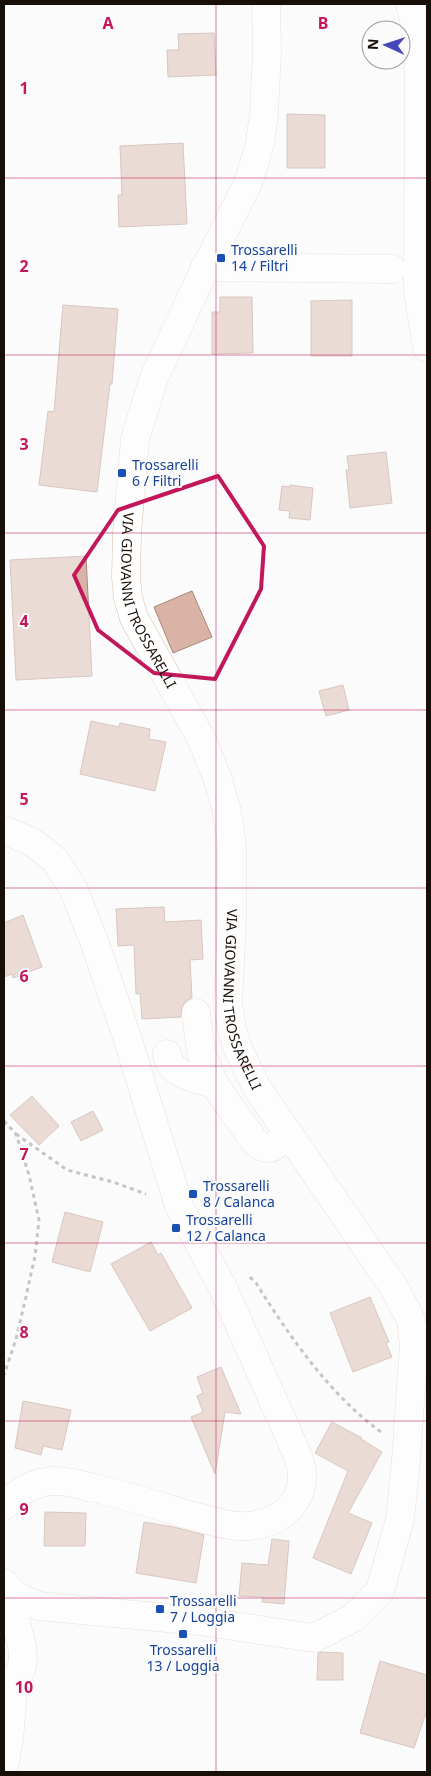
<svg xmlns="http://www.w3.org/2000/svg" width="431" height="1776" font-family="'Noto Sans',sans-serif">
<style>
.building{fill:#d8b3a6;stroke:#aa877b}
.lines{fill:none;stroke-linecap:round;stroke-linejoin:round}
.street-casing{stroke:#d8bea4;stroke-width:29}
.path{stroke:#88837f;stroke-width:3;stroke-dasharray:4 4;stroke-linecap:butt}
.street{stroke:#fff;stroke-width:28}
.street-bridge-casing{stroke:#d8bea4;stroke-width:29;stroke-linecap:butt}
.street-bridge{stroke:#fff;stroke-width:28}
.marked{fill:none;stroke:#c2185b;stroke-width:4;stroke-linejoin:round}
.grid{fill:none;stroke:#c2185b;stroke-width:1;stroke-opacity:0.55}
.transit-dot{fill:#1a4fb4;stroke:#fbfbfb;stroke-width:2}
.labels{text-anchor:middle;stroke-width:4;stroke-linejoin:round;paint-order:stroke}
.transit-label{font-size:14px;fill:#164399;stroke:#fbfbfb;text-anchor:start}
.street-label{font-size:14px;fill:#180f06;stroke:#fbfbfb}
.grid-label{font-size:16px;text-anchor:middle;font-weight:bold;fill:#c2185b;stroke:#fbfbfb;stroke-width:4;stroke-linejoin:round;paint-order:stroke}
</style>
<rect width="100%" height="100%" fill="#fbfbfb"/>
<g class="building">
<polygon points="214,33 216,75 168,77 167,50 179,50 178,34"/>
<polygon points="287,114 325,115 325,168 287,168"/>
<polygon points="183,143 187,224 119,227 118,195 122,195 120,146"/>
<polygon points="220,297 252,297 253,353 212,354 212,312 220,312"/>
<polygon points="352,300 352,356 311,356 311,301"/>
<polygon points="63,305 118,309 112,384 110,384 97,492 39,485 48,411 54,412"/>
<polygon points="386,452 392,503 350,508 346,470 349,470 347,456"/>
<polygon points="290,485 313,488 310,520 289,518 290,511 279,510 282,486 290,487"/>
<polygon points="86,556 92,676 16,680 10,560"/>
<polygon points="192,591 212,637 173,653 154,607"/>
<polygon points="343,685 349,710 326,716 319,691"/>
<polygon points="91,721 119,727 120,723 150,729 149,739 166,742 155,791 80,774"/>
<polygon points="164,907 165,922 201,920 203,959 190,960 192,998 186,1001 182,1007 181,1017 142,1019 140,993 136,994 134,945 118,946 116,909"/>
<polygon points="23,915 42,967 13,978 12,974 4,977 4,923"/>
<polygon points="32,1096 59,1126 39,1145 10,1115"/>
<polygon points="93,1111 103,1130 81,1141 71,1122"/>
<polygon points="65,1212 103,1222 90,1272 52,1262"/>
<polygon points="151,1242 158,1255 161,1253 192,1308 150,1331 111,1264"/>
<polygon points="370,1297 389,1342 386,1343 392,1357 353,1372 330,1313"/>
<polygon points="221,1367 241,1414 225,1412 215,1474 191,1417 203,1412 197,1396 203,1393 197,1377"/>
<polygon points="23,1401 71,1410 62,1450 43,1446 41,1455 15,1448"/>
<polygon points="332,1422 362,1438 361,1439 382,1452 348,1513 372,1523 351,1574 313,1558 348,1471 315,1453"/>
<polygon points="45,1512 86,1513 85,1546 44,1546"/>
<polygon points="144,1522 174,1527 204,1535 196,1583 136,1573"/>
<polygon points="272,1539 289,1541 284,1604 262,1602 263,1597 239,1596 242,1563 268,1565"/>
<polygon points="320,1652 343,1653 343,1680 317,1680 318,1653"/>
<polygon points="380,1661 427,1675 427,1710 414,1748 360,1733"/>
</g>
<g class="lines">
<defs>
<g id="street">
<path id="s1" d="M266 4 267 51 264 114 260 143 249 181 200 279 154 378 135 439 127 533 126 577 128 598 134 618 202 740 218 780 227 812 232 846V919L228 1004 232 1030 238 1049 257 1088 395 1289 411 1320 414 1345 408 1431"/>
<polyline points="410,4 414,20 419,60 418,291 427,348"/>
<polyline points="205,267 392,269"/>
<path d="M4 830 32 842 55 860 74 890 95 944 127 1037 179 1206 223 1288 298 1456C299 1461 302 1468 302 1474 303 1510 270 1528 237 1526 223 1525 209 1520 196 1517 162 1507 128 1496 94 1488 80 1485 67 1480 53 1481 33 1482 18 1492 4 1506"/>
<polyline points="196,1013 201,1052 214,1084 255,1142 262,1147 271,1148 290,1135"/>
<path d="M167 1054C170 1076 196 1078 214 1084"/>
<path d="M4 1583C13 1596 24 1601 39 1606L199 1621 314 1638 353 1618 380 1591 400 1519 406 1459"/>
<polyline points="4,1766 9,1739 14,1680 21,1670 23,1659 22,1646 14,1615 12,1601 14,1595"/>
</g>
</defs>
<use href="#street" class="street-casing"/>
<g class="path">
<polyline points="4,1121 16,1134 29,1175 39,1220 35,1256 25,1301 16,1339 4,1375"/>
<polyline points="16,1134 67,1170 113,1182 146,1194"/>
<path d="M250 1277 256 1283C290 1337 329 1394 381 1432"/>
</g>
<use href="#street" class="street"/>
<defs>
<polyline id="street-bridge" points="406,1459 408,1431"/>
</defs>
<use href="#street-bridge" class="street-bridge-casing"/>
<use href="#street-bridge" class="street-bridge"/>
</g>
<path d="M0 0H431V1776H0ZM218 476 264 546 261 589 215 679 154 673 98 630 74 575 118 510Z" fill="#fbfbfb" fill-opacity=".55" fill-rule="evenodd"/>
<path class="marked" d="M218 476 264 546 261 589 215 679 154 673 98 630 74 575 118 510Z"/>
<path class="grid" d="M216 4V1772M4 178H427M4 355H427M4 533H427M4 710H427M4 888H427M4 1066H427M4 1243H427M4 1421H427M4 1598H427"/>
<g class="transit-dot">
<rect x="216" y="253" width="10" height="10" rx="2.5"/>
<rect x="117" y="468" width="10" height="10" rx="2.5"/>
<rect x="188" y="1189" width="10" height="10" rx="2.5"/>
<rect x="171" y="1223" width="10" height="10" rx="2.5"/>
<rect x="155" y="1604" width="10" height="10" rx="2.5"/>
<rect x="178" y="1629" width="10" height="10" rx="2.5"/>
</g>
<g class="labels">
<g class="transit-label">
<text x="231" y="255">Trossarelli<tspan x="231" dy="16">14 / Filtri</tspan></text>
<text x="132" y="470">Trossarelli<tspan x="132" dy="16">6 / Filtri</tspan></text>
<text x="203" y="1191">Trossarelli<tspan x="203" dy="16">8 / Calanca</tspan></text>
<text x="186" y="1225">Trossarelli<tspan x="186" dy="16">12 / Calanca</tspan></text>
<text x="170" y="1606">Trossarelli<tspan x="170" dy="16">7 / Loggia</tspan></text>
<text x="183" y="1655" text-anchor="middle">Trossarelli<tspan x="183" dy="16">13 / Loggia</tspan></text>
</g>
<g class="street-label">
<text dy="5" stroke="none"><textPath href="#s1" startOffset="628">VIA GIOVANNI TROSSARELLI</textPath></text>
<text dy="5" stroke="none"><textPath href="#s1" startOffset="1048">VIA GIOVANNI TROSSARELLI</textPath></text>
</g>
</g>
<g class="grid-label">
<text x="108" y="29">A</text>
<text x="323" y="29">B</text>
<text x="24" y="94">1</text>
<text x="24" y="272">2</text>
<text x="24" y="450">3</text>
<text x="24" y="627">4</text>
<text x="24" y="805">5</text>
<text x="24" y="982">6</text>
<text x="24" y="1160">7</text>
<text x="24" y="1338">8</text>
<text x="24" y="1515">9</text>
<text x="24" y="1693">10</text>
</g>
<rect width="431" height="1776" fill="none" stroke="#180f06" stroke-width="10"/>
<g transform="translate(386 45) rotate(273)"><circle r="24" fill="#fbfbfb" stroke="#a09d99"/>
<path d="M0-4L9 19L0 12L-9 19Z" fill="#4646bb"/>
<text y="-8" font-size="14" font-weight="bold" text-anchor="middle" fill="#180f06">N</text>
</g>
</svg>
